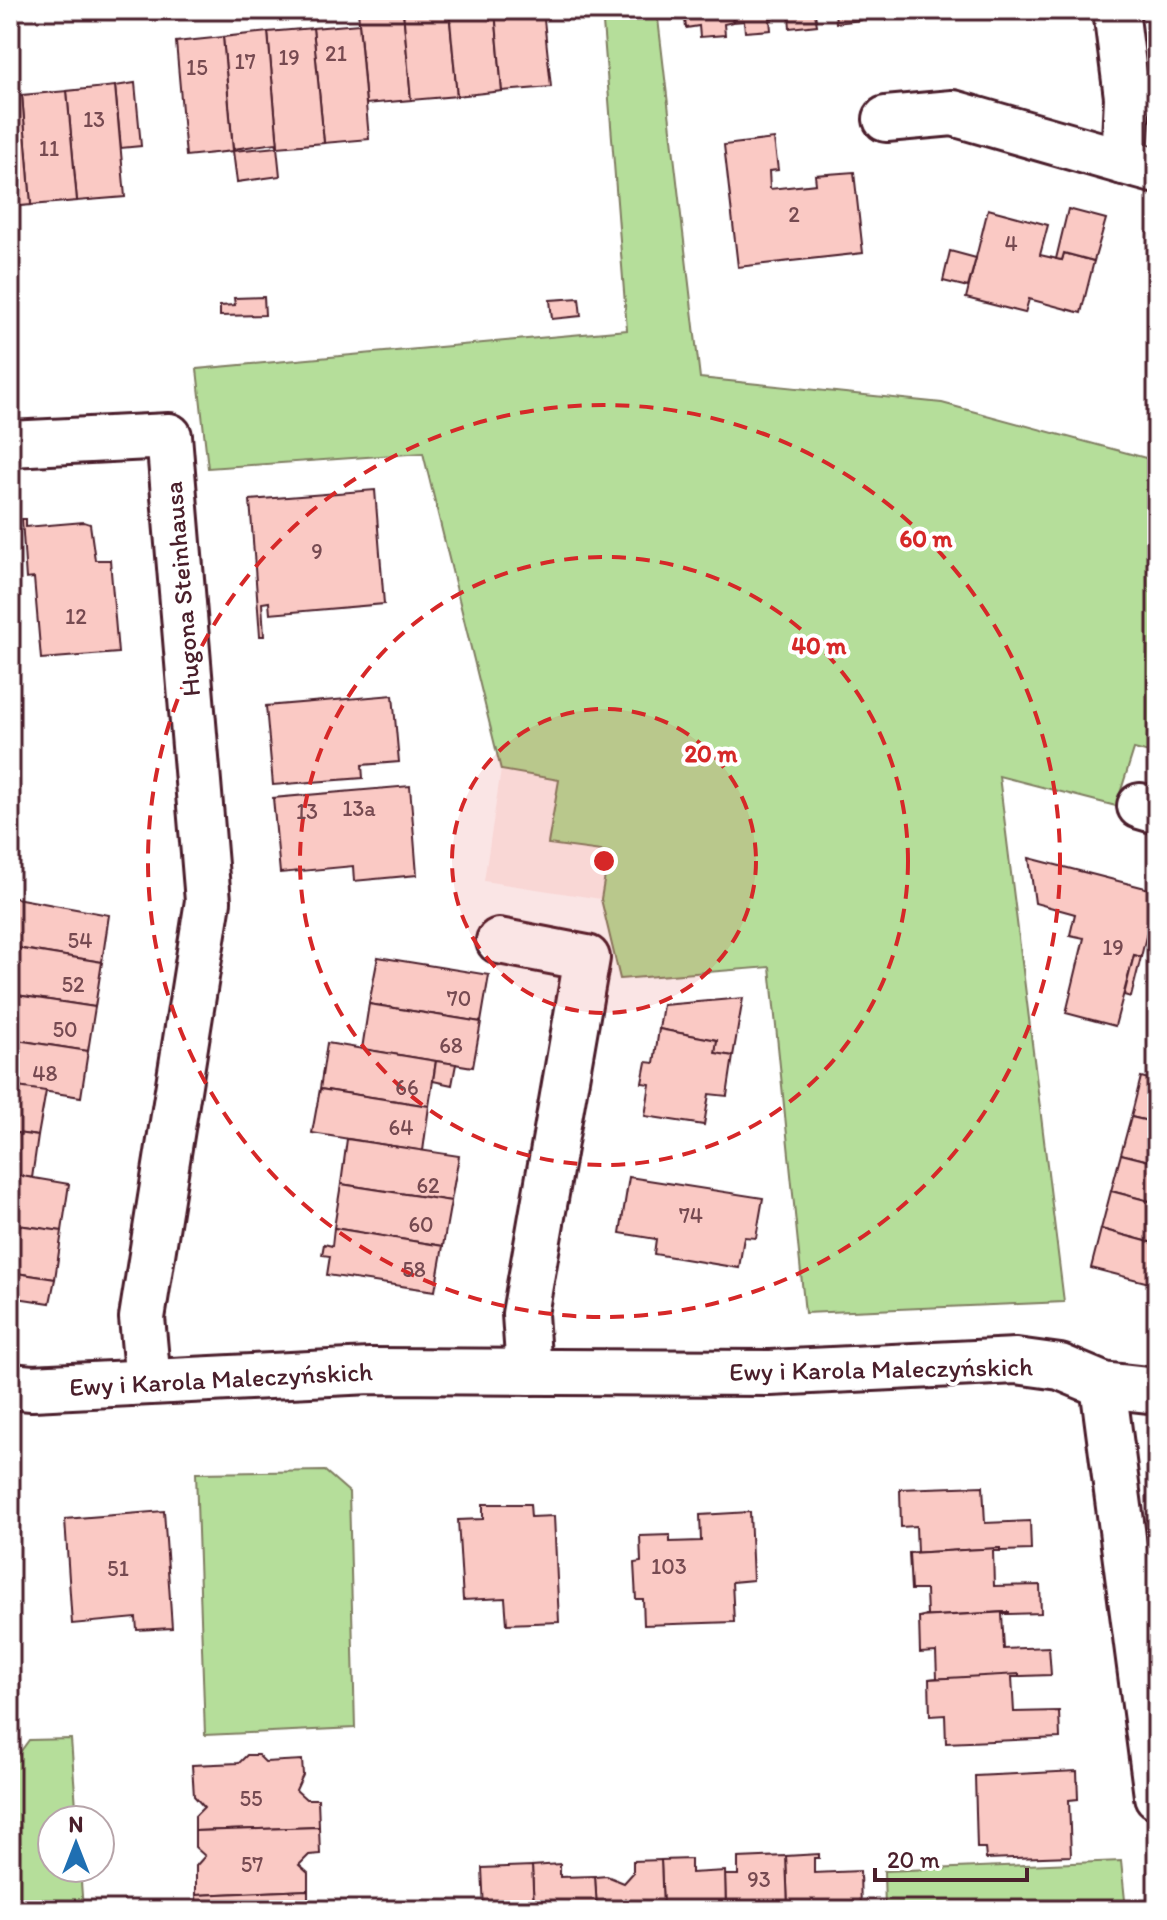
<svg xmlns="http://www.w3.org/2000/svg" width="1167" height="1920" font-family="Itim,sans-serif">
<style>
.built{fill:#feefed}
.green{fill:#b5de9a;stroke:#807e62;stroke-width:2}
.building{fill:#fac9c4;stroke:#4a1f2b;stroke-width:2}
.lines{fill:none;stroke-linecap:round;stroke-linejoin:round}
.street-casing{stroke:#4a1f2b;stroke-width:50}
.street{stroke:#fff;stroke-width:44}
.ring{fill:none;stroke:#d62828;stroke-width:4;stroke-dasharray:14 10}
.labels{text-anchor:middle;stroke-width:8;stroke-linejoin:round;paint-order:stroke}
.number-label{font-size:22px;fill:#764a51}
.street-label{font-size:26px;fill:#4a1f2b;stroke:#fff}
.centre{fill:#d62828;stroke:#fff;stroke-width:4}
.ring-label{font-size:24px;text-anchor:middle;font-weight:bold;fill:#d62828;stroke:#fff;stroke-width:8;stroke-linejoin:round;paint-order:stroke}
</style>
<rect width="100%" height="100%" fill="#fff"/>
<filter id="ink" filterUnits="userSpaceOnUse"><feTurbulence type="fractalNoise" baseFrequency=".0125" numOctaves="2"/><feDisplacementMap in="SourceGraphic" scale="16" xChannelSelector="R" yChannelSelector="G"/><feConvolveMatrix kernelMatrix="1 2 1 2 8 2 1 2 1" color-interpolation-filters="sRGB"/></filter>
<g filter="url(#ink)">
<polygon class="built" points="501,770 559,780 609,852 601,899 484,881"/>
<g class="green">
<polygon points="602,10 657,10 700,378 942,403 1157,461 1157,755 1134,749 1116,806 999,776 1064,1302 805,1313 770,967 620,979 601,899 609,852 548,844 559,780 501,770 423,453 208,468 197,369 627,330"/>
<polygon points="325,1471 349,1492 355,1728 205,1735 196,1473"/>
<polygon points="71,1739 77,1820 52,1820 52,1868 80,1868 83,1910 10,1910 10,1766 29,1740"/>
<polygon points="1121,1861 1126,1910 885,1910 884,1871"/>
</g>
<g class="building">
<polygon points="358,10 403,10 411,100 366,104"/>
<polygon points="403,10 449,10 457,96 411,100"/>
<polygon points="449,10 495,10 502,91 457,96"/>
<polygon points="495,10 543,10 551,87 502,91"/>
<polygon points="684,10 732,10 733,22 724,24 725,35 700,37 699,26 686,28"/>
<polygon points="732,10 778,10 779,17 770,19 771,30 745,32 744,21 733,22"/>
<polygon points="778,10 824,10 825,13 815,14 817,25 790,28 789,16 779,17"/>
<polygon points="824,10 860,10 861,20 836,23 835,11 825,13"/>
<polygon points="359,24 369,139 324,143 313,28"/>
<polygon points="313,28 324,143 278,147 268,32"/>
<polygon points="268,32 278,147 276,143 233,149 223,37"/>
<polygon points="223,37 233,151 186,156 176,42"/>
<polygon points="135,83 141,146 121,148 115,86"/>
<polygon points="115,86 125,197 77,201 67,91"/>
<polygon points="67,91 77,201 31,205 22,95"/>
<polygon points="22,95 31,205 10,207 10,96"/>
<polygon points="774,139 778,170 769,171 770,189 816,184 815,175 854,172 863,253 738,267 724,145"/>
<polygon points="277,147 280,176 237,182 233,151"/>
<polygon points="988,209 1048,225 1040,255 1062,260 1064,253 1094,261 1081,313 1029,299 1025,313 966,298"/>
<polygon points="1068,209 1106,219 1094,261 1064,253 1062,260 1056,259"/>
<polygon points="950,251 976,258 968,287 943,281"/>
<polygon points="264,297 265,315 220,316 220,306 235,305 234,298"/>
<polygon points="579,298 581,316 552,319 550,300"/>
<polygon points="375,490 384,604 270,614 269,602 262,603 264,636 260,636 250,500"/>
<polygon points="22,519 26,519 26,527 84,522 90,524 95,560 110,560 118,653 41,659 34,578 26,579"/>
<polygon points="393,695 399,762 362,765 363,778 273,785 266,706"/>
<polygon points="410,786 417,875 354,881 353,866 280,873 273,798"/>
<polygon points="1029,858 1157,891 1141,957 1134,955 1115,1026 1066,1013 1084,938 1070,935 1075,914 1035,903"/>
<polygon points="10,897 109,915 102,962 10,947"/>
<polygon points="10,947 102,962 95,1007 10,994"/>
<polygon points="1134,955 1141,957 1131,997 1124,995"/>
<polygon points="378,957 489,975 481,1022 369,1004"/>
<polygon points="10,994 95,1007 88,1051 10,1039"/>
<polygon points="743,998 733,1056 715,1053 717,1040 659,1029 663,1005"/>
<polygon points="369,1004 481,1022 473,1067 362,1049"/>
<polygon points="659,1029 717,1040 715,1053 733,1056 727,1096 709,1094 704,1125 645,1116 650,1084 642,1083 646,1062 654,1063"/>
<polygon points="10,1039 88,1051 81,1097 10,1086"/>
<polygon points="327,1043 436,1061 429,1106 320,1089"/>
<polygon points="436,1061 456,1064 452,1085 433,1081"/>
<polygon points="1141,1077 1157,1081 1157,1123 1131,1117"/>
<polygon points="10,1086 46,1091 38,1136 10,1132"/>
<polygon points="320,1089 429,1106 423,1151 312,1133"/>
<polygon points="1131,1117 1157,1123 1157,1163 1121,1154"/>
<polygon points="10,1132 38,1136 32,1178 10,1174"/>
<polygon points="347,1139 459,1156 451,1201 341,1184"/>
<polygon points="1121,1154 1157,1163 1157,1203 1111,1191"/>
<polygon points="10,1174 69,1184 62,1231 10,1224"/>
<polygon points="629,1177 763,1198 756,1238 744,1237 739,1268 654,1254 656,1239 620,1233"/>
<polygon points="341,1184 451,1201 443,1246 334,1228"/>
<polygon points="1111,1191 1157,1203 1157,1244 1101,1229"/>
<polygon points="10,1224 62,1231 55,1279 10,1272"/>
<polygon points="334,1228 443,1246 435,1291 327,1275 330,1256 322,1255 324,1244 332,1246"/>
<polygon points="1101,1229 1157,1244 1157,1285 1091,1268"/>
<polygon points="10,1272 55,1279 50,1303 10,1297"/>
<polygon points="983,1486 985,1523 1030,1521 1031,1550 1000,1551 1000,1548 909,1553 917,1552 916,1526 901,1527 900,1489"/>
<polygon points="483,1504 530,1504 531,1517 554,1516 559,1622 507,1624 505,1598 463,1600 458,1520 483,1519"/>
<polygon points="164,1511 172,1628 137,1630 136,1618 72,1624 65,1519"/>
<polygon points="750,1512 753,1580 732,1582 734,1622 644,1625 643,1599 636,1599 634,1563 641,1562 640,1536 670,1535 670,1542 701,1541 700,1515"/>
<polygon points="1000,1548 1000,1551 993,1551 994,1586 1040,1585 1041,1613 1009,1614 1009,1612 1002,1612 919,1617 927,1615 926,1590 911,1590 909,1553"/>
<polygon points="1009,1612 1009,1614 1002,1614 1004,1649 1049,1647 1051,1675 929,1679 937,1678 936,1652 920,1653 919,1617"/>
<polygon points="1019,1674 1019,1677 1012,1677 1014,1712 1059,1711 1060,1738 946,1743 945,1715 930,1716 929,1679"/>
<polygon points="247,1755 258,1755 265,1762 302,1760 303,1775 296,1790 306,1799 318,1799 319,1827 195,1831 195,1816 204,1807 194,1796 192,1765 239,1763"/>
<polygon points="1077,1771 1078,1799 1069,1800 1071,1856 986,1859 985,1848 977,1848 975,1776"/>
<polygon points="319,1827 320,1854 309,1855 299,1865 308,1873 308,1890 196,1895 196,1866 205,1856 195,1847 195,1831"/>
<polygon points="819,1854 819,1858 814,1858 814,1873 860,1871 861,1910 788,1910 786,1856"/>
<polygon points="786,1856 788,1910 726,1910 725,1875 738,1875 738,1858"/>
<polygon points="691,1859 691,1873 725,1871 726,1910 663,1910 661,1860"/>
<polygon points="661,1860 663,1910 597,1910 595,1877 607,1876 624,1883 633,1873 633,1861"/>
<polygon points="560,1864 560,1877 595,1876 597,1910 534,1910 532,1866"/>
<polygon points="532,1866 534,1910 484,1910 482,1868"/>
<polygon points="308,1890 308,1910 197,1910 196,1895"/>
</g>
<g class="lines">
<defs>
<g id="street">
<polyline points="1116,10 1127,97 1124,162 1157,171"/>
<polyline points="886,119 953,113 1124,162"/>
<polyline points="10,444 169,436 208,901 142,1318 148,1382"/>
<polyline points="1140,806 1157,811"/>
<polyline points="499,941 587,958 525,1314 529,1372"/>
<polyline points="1103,1385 1157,1796"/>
<polyline points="10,1386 32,1388 370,1371 770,1373 1016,1361 1060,1367 1103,1385 1157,1391"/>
</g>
</defs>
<use href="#street" class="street-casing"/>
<use href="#street" class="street"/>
</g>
</g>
<circle cx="604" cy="861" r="152" fill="#d62828" fill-opacity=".12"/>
<g class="ring">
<circle cx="604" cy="861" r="152"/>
<circle cx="604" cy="861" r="304"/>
<circle cx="604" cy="861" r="456"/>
</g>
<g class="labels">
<g class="number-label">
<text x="336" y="61">21</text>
<text x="289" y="65">19</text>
<text x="245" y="69">17</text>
<text x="197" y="75">15</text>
<text x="94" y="127">13</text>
<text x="49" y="156">11</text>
<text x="794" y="222">2</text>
<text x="1011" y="251">4</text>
<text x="317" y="559">9</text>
<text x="76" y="624">12</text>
<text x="359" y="816">13a</text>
<text x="307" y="819">13</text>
<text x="80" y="948">54</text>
<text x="1113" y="955">19</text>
<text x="73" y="992">52</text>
<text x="459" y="1006">70</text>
<text x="65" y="1037">50</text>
<text x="451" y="1053">68</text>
<text x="45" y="1081">48</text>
<text x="407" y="1095">66</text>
<text x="401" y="1135">64</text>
<text x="428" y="1193">62</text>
<text x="691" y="1223">74</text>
<text x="421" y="1232">60</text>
<text x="414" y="1277">58</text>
<text x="669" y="1574">103</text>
<text x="118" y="1576">51</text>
<text x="251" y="1806">55</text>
<text x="252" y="1872">57</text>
<text x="759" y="1887">93</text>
</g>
<g class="street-label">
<text transform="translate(182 589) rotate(-95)" y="9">Hugona Steinhausa</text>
<text transform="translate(881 1369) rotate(-1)" y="9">Ewy i Karola Maleczyńskich</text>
<text transform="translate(221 1379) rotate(-3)" y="9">Ewy i Karola Maleczyńskich</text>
</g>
</g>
<circle cx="604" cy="861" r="12" class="centre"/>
<g class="ring-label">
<text x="926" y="547">60 m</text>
<text x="819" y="654">40 m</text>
<text x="711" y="762">20 m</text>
</g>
<rect width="1167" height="1920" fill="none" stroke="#fff" stroke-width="40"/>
<rect x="20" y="20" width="1127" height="1880" fill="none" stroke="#4a1f2b" stroke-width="3" filter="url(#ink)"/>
<g transform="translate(76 1844)"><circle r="38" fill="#ffffff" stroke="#b7a5aa" stroke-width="2"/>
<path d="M0-6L14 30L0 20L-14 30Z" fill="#1f6fb2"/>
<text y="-12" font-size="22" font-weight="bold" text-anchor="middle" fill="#4a1f2b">N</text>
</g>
<path d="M875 1868v12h152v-12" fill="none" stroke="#4a1f2b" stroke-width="4"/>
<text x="887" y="1868" font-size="24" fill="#4a1f2b" stroke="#ffffff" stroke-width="6" paint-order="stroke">20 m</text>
</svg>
